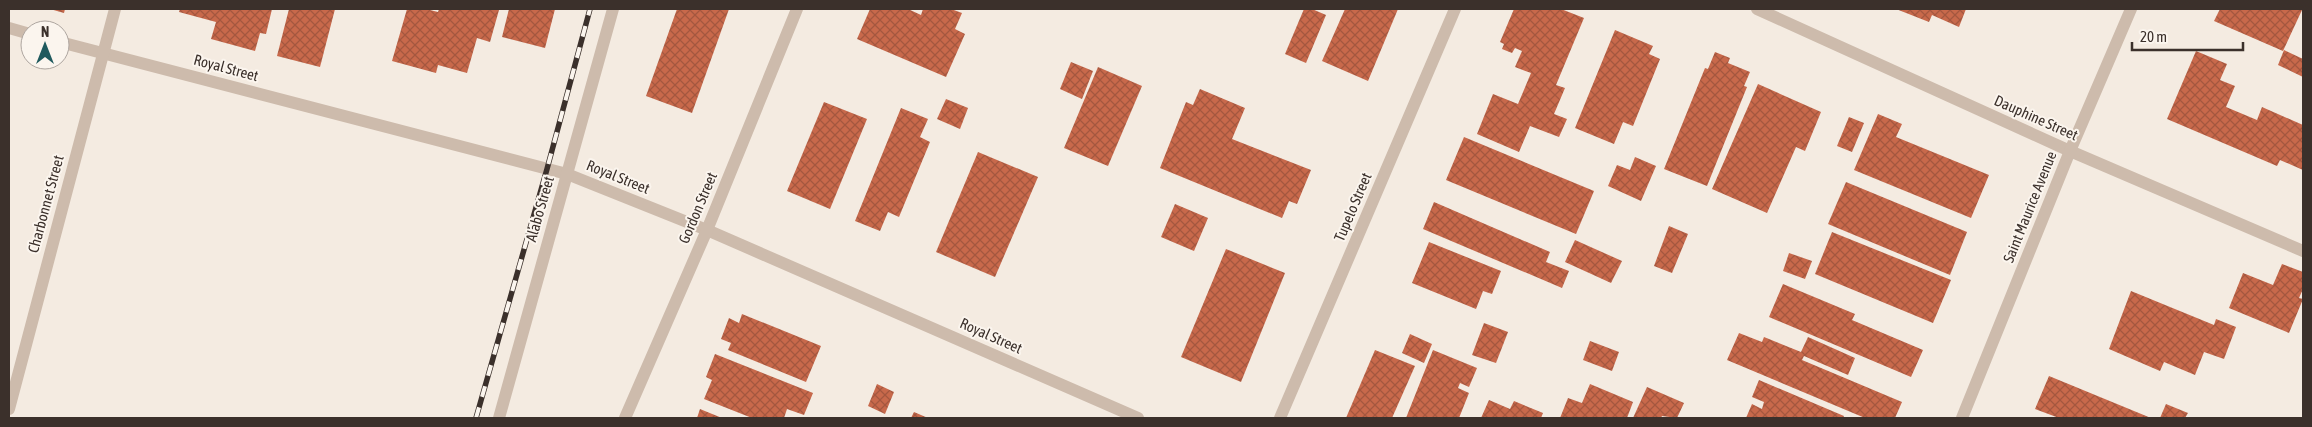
<svg xmlns="http://www.w3.org/2000/svg" width="2312" height="427" font-family="'Asap Condensed',sans-serif">
<style>
.building{fill:url(#building-cross-hatch)}
.lines{fill:none;stroke-linecap:round;stroke-linejoin:round}
.minor{stroke:#cdbbac;stroke-width:12}
.rail-casing{stroke:#3b302b;stroke-width:5.5}
.rail{stroke:#fbf5ee;stroke-width:4;stroke-dasharray:11;stroke-linecap:butt}
.labels{text-anchor:middle;stroke-width:4;stroke-linejoin:round;paint-order:stroke}
.street-label{font-size:15px;fill:#3b302b;stroke:#fbf5ee}
</style>
<defs>
<pattern id="building-cross-hatch" width="8" height="8" patternUnits="userSpaceOnUse" patternTransform="scale(1.25)"><rect width="8" height="8" fill="#c8694b"/><path d="M0 0l8 8M0 8l8-8" fill="none" stroke="#a4573f"/></pattern>
</defs>
<rect width="100%" height="100%" fill="#f4ebe1"/>
<g class="building">
<polygon points="50,9 65,9 64,13"/>
<polygon points="180,9 272,9 266,34 260,33 255,51 211,39 216,22 179,12"/>
<polygon points="289,9 335,9 320,67 277,56"/>
<polygon points="407,9 426,9 438,12 439,9 499,10 490,42 477,38 467,73 438,65 436,73 392,61"/>
<polygon points="509,9 555,9 545,48 502,37"/>
<polygon points="677,9 729,9 692,113 646,96"/>
<polygon points="870,9 908,9 921,15 923,9 951,9 962,13 955,29 965,34 946,77 857,39"/>
<polygon points="1304,9 1312,9 1326,15 1306,63 1285,54"/>
<polygon points="1345,9 1398,9 1368,81 1322,61"/>
<polygon points="1514,9 1561,9 1584,18 1556,85 1565,88 1554,114 1567,119 1559,137 1530,126 1519,152 1477,134 1493,94 1518,104 1531,73 1515,67 1522,51 1515,48 1512,53 1502,49 1504,44 1500,42"/>
<polygon points="1896,9 1966,9 1959,27 1932,15 1929,22"/>
<polygon points="2220,9 2298,9 2302,10 2283,51 2214,21"/>
<polygon points="1615,30 1653,46 1649,54 1660,59 1633,126 1623,122 1614,144 1575,128"/>
<polygon points="2284,50 2303,59 2303,77 2278,65"/>
<polygon points="2196,51 2227,64 2220,80 2235,86 2226,107 2257,120 2262,107 2303,125 2303,170 2280,160 2277,166 2167,119"/>
<polygon points="1715,52 1730,58 1728,63 1750,72 1744,86 1747,87 1707,186 1664,169 1705,68 1708,69"/>
<polygon points="1071,62 1093,71 1082,99 1060,89"/>
<polygon points="1098,67 1142,86 1108,166 1064,148"/>
<polygon points="1758,84 1821,112 1805,151 1796,147 1767,213 1712,189"/>
<polygon points="1200,89 1245,108 1232,139 1311,170 1297,204 1289,201 1282,218 1160,168 1186,102 1193,105"/>
<polygon points="946,99 968,108 960,129 937,119"/>
<polygon points="824,102 867,119 830,209 787,191"/>
<polygon points="901,108 928,119 920,137 930,142 899,217 888,212 880,231 855,221"/>
<polygon points="1878,114 1902,124 1896,137 1989,175 1971,218 1854,170"/>
<polygon points="1849,117 1864,123 1852,152 1837,146"/>
<polygon points="1464,137 1594,191 1576,234 1446,180"/>
<polygon points="978,152 1038,177 995,277 936,252"/>
<polygon points="1635,157 1656,166 1641,201 1608,186 1617,165 1630,170"/>
<polygon points="1846,182 1967,232 1950,275 1828,224"/>
<polygon points="1434,202 1550,252 1546,262 1569,271 1562,288 1423,229"/>
<polygon points="1175,204 1208,218 1194,251 1161,237"/>
<polygon points="1669,226 1688,234 1672,273 1654,266"/>
<polygon points="1832,232 1951,280 1933,323 1815,274"/>
<polygon points="1575,240 1622,261 1611,283 1565,262"/>
<polygon points="1429,242 1501,271 1492,294 1483,291 1476,309 1412,283"/>
<polygon points="1226,249 1285,273 1241,382 1181,357"/>
<polygon points="1789,253 1812,261 1805,279 1783,271"/>
<polygon points="2282,264 2303,272 2303,289 2299,298 2303,299 2289,333 2229,308 2243,273 2273,285"/>
<polygon points="1783,284 1855,314 1852,320 1923,350 1911,377 1769,317"/>
<polygon points="2131,291 2214,325 2216,319 2236,327 2224,359 2204,352 2195,375 2164,362 2160,371 2109,349"/>
<polygon points="742,314 821,346 806,382 728,350 731,343 721,339 729,318 739,323"/>
<polygon points="1484,323 1508,332 1496,363 1472,355"/>
<polygon points="1739,333 1762,342 1764,337 1801,352 1808,337 1855,358 1848,375 1804,356 1802,360 1902,402 1895,418 1865,418 1727,360"/>
<polygon points="1410,334 1432,344 1424,363 1402,353"/>
<polygon points="1590,341 1619,352 1612,371 1583,360"/>
<polygon points="1375,350 1415,366 1392,418 1346,418"/>
<polygon points="1433,350 1477,368 1469,387 1460,383 1458,388 1469,393 1459,418 1406,418"/>
<polygon points="715,354 813,393 804,415 787,409 784,418 752,418 704,399 712,380 706,377"/>
<polygon points="2049,376 2151,418 2059,418 2035,409"/>
<polygon points="1759,380 1844,416 1843,418 1746,418 1752,404 1762,409 1764,402 1752,397"/>
<polygon points="877,384 894,392 885,414 868,406"/>
<polygon points="1590,384 1633,402 1627,418 1560,418 1568,398 1582,403"/>
<polygon points="1647,387 1684,403 1677,418 1662,416 1661,418 1633,418"/>
<polygon points="1489,400 1510,409 1514,401 1543,413 1541,418 1481,418"/>
<polygon points="2166,404 2188,413 2185,418 2160,418"/>
<polygon points="700,409 722,418 697,418"/>
<polygon points="914,412 928,418 911,418"/>
</g>
<g class="lines">
<g class="minor">
<polyline points="1757,9 2070,151 2303,251"/>
<polyline points="9,28 30,34"/>
<polyline points="60,42 567,174 707,230 1138,418"/>
<polyline points="9,409 115,9"/>
<polyline points="499,418 613,9"/>
<polyline points="625,418 707,230 797,9"/>
<polyline points="1280,418 1455,9"/>
<polyline points="1962,418 2070,151 2131,9"/>
</g>
<defs>
<polyline id="rail" points="476,418 547,169 590,9"/>
</defs>
<use href="#rail" class="rail-casing"/>
<use href="#rail" class="rail"/>
</g>
<g class="labels">
<g class="street-label">
<text transform="translate(226 68) rotate(15)" y="5">Royal Street</text>
<text transform="translate(2036 118) rotate(24)" y="5">Dauphine Street</text>
<text transform="translate(618 177) rotate(22)" y="5">Royal Street</text>
<text transform="translate(46 204) rotate(-75)" y="5">Charbonnet Street</text>
<text transform="translate(1353 207) rotate(-67)" y="5">Tupelo Street</text>
<text transform="translate(2030 207) rotate(-68)" y="5">Saint Maurice Avenue</text>
<text transform="translate(698 208) rotate(-67)" y="5">Gordon Street</text>
<text transform="translate(540 209) rotate(-74)" y="5">Alabo Street</text>
<text transform="translate(991 336) rotate(24)" y="5">Royal Street</text>
</g>
</g>
<rect width="2312" height="427" fill="none" stroke="#3b302b" stroke-width="20"/>
<g transform="translate(45 45)"><circle r="24" fill="#fbf5ee" stroke="#aea6a0"/>
<path d="M0-4L9 19L0 12L-9 19Z" fill="#1f5a5e"/>
<text y="-8" font-size="14" font-weight="bold" text-anchor="middle" fill="#3b302b">N</text>
</g>
<path d="M2132 42v8h111v-8" fill="none" stroke="#3b302b" stroke-width="2.5"/>
<text x="2140" y="42" font-size="15" fill="#3b302b" stroke="#fbf5ee" stroke-width="4" paint-order="stroke">20 m</text>
</svg>
